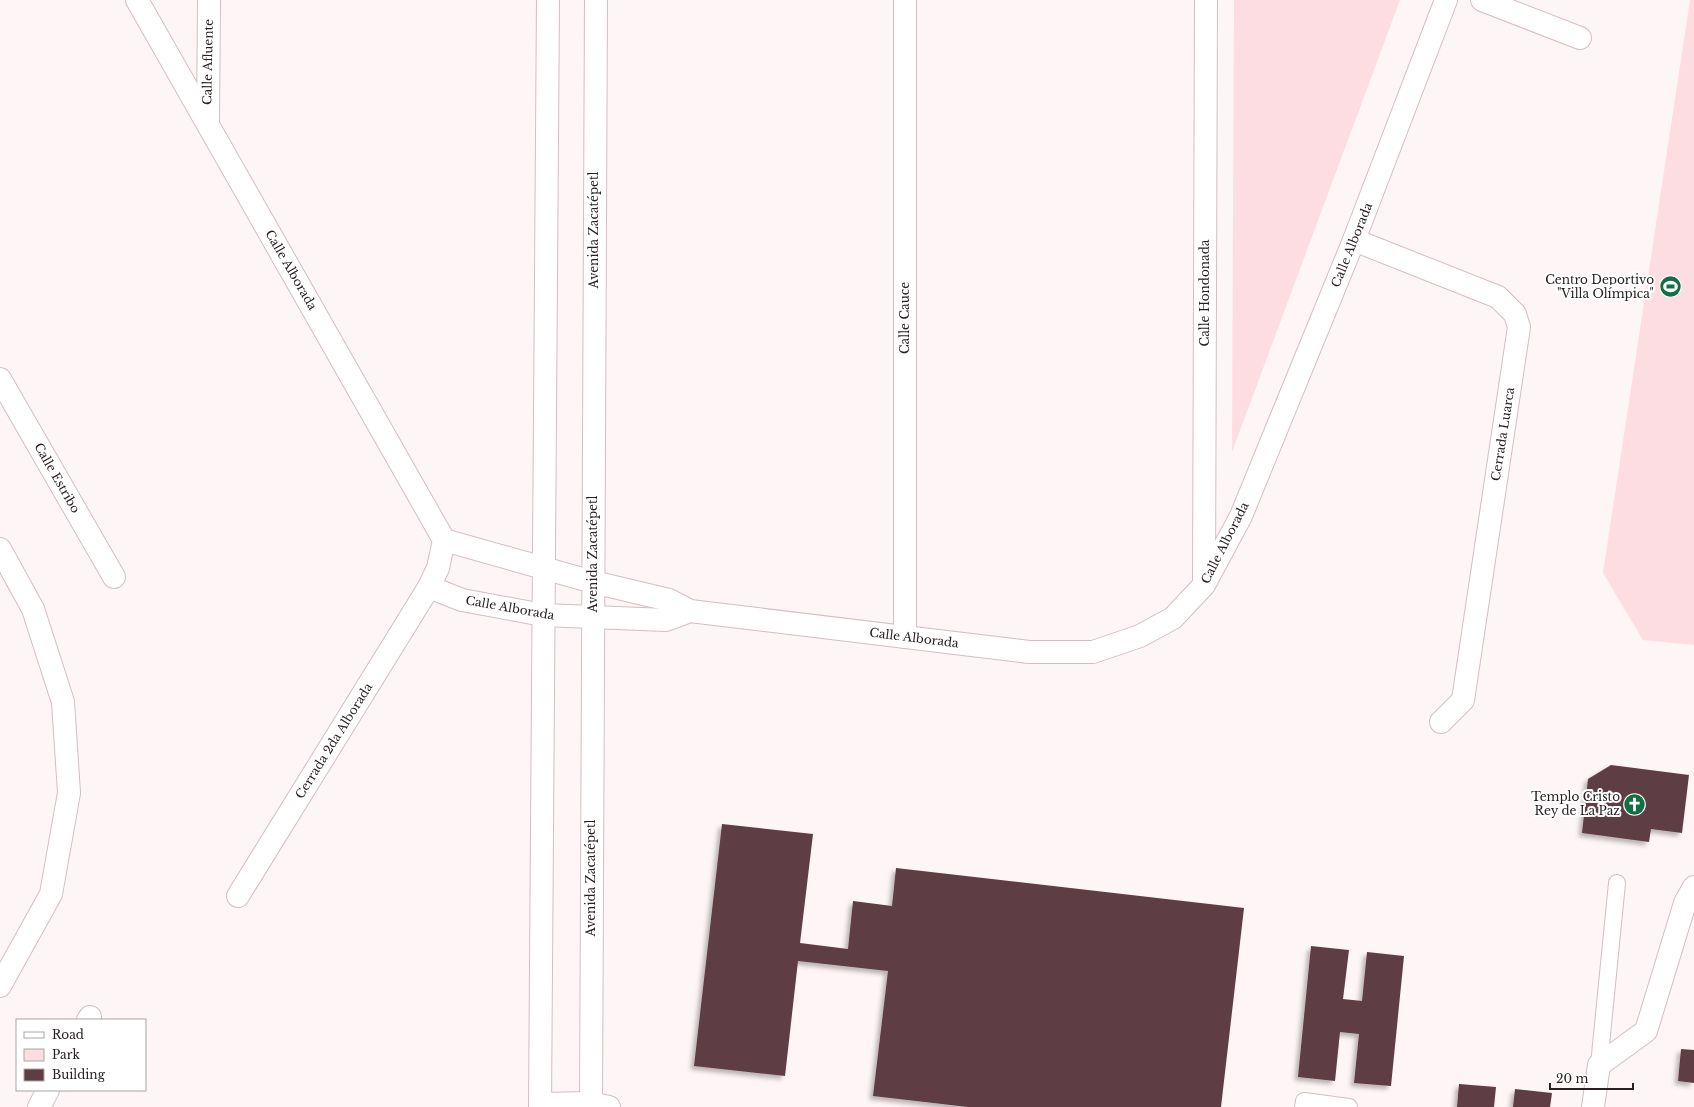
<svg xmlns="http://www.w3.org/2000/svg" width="1694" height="1107" font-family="'Libre Baskerville',serif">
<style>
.green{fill:#fedde2}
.building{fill:#5f3d44;filter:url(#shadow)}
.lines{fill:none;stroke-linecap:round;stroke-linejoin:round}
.service-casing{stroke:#d4bec1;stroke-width:18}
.minor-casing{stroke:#d4bec1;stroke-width:24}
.secondary-casing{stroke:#d4bec1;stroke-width:24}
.service{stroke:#fff;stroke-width:16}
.minor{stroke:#fff;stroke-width:22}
.secondary{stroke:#fff;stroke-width:22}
.labels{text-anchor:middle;stroke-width:4;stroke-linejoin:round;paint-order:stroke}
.street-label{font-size:12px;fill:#292022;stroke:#fff}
.poi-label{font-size:12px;fill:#292022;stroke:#fff;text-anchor:end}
</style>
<defs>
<filter id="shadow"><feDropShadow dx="-3.5" dy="3.5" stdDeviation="2" flood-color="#0004"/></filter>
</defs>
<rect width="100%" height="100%" fill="#fef5f6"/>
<g class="green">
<polygon points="1234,0 1400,0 1232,452"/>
<polygon points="1690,0 1694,0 1694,645 1643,640 1603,573"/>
</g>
<g class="building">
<polygon points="1611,765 1689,775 1682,833 1651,829 1649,842 1582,833 1588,779"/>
<polygon points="722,824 813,834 800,943 848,949 853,901 892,906 896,868 1244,908 1221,1107 968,1107 873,1096 888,971 798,961 785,1076 694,1066"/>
<polygon points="1311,946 1349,950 1343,999 1362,1001 1367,952 1404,956 1391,1086 1354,1083 1359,1034 1340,1032 1335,1081 1298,1077"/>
<polygon points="1681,1049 1694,1050 1694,1083 1678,1081"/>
<polygon points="1459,1084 1496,1087 1494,1107 1457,1107"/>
<polygon points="1515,1089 1552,1093 1550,1107 1513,1107"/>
</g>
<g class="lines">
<defs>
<g id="service">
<polyline points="1599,1065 1617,883"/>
<polyline points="1303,1107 1304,1101 1349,1107"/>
</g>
<g id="minor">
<polyline points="137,0 444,540 438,568 429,587 238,896"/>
<polyline points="1482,0 1580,38"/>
<polyline points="208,123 209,0"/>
<polyline points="1354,240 1498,297 1515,314 1519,327 1463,700 1441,722"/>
<polyline points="0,379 114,577"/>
<polyline points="444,540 593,582 669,600 690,611 1029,652 1093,652 1140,636 1173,618 1204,585 1241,516 1354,240 1446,0"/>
<polyline points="0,549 33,609 63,702 69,793 51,894 0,986"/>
<polyline points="1204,582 1206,0"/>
<polyline points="429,587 462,600 543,615 666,620 690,611"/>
<polyline points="905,637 905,0"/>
<polyline points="88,1020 90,1017"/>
<polyline points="39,1107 48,1090"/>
<polyline points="1593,1107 1599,1065 1646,1031 1685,903 1694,887"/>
</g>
<g id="secondary">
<polyline points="540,1104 590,1103 609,1107"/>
<polyline points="540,1107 548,0"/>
<polyline points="591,1107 596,0"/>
</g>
</defs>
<use href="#service" class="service-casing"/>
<use href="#minor" class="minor-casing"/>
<use href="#secondary" class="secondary-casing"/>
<use href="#service" class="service"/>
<use href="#minor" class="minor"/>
<use href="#secondary" class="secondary"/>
</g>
<defs>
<symbol id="stadium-disc" viewBox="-11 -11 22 22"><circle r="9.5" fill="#106f43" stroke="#fff"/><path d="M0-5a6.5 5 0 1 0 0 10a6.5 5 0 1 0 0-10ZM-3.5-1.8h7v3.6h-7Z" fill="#fff"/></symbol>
<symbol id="church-disc" viewBox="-11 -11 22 22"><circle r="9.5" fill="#106f43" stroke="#fff"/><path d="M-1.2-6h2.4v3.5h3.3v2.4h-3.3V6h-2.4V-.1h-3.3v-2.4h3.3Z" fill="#fff"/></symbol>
</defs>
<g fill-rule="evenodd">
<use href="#stadium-disc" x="1658" y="274" width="25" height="25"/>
<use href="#church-disc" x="1622" y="792" width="25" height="25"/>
</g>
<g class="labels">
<g class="street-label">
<text transform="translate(208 62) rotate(-89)" y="4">Calle Afluente</text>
<text transform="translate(594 230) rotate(-90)" y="4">Avenida Zacatépetl</text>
<text transform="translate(1352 245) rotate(-68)" y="4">Calle Alborada</text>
<text transform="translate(291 270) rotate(60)" y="4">Calle Alborada</text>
<text transform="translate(1205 293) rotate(-90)" y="4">Calle Hondonada</text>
<text transform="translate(905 318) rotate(-90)" y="4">Calle Cauce</text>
<text transform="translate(1503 434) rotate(-81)" y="4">Cerrada Luarca</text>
<text transform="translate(57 478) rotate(60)" y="4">Calle Estribo</text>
<text transform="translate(1225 543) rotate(-63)" y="4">Calle Alborada</text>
<text transform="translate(593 554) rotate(-90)" y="4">Avenida Zacatépetl</text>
<text transform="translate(510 608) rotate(10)" y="4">Calle Alborada</text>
<text transform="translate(914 638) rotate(7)" y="4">Calle Alborada</text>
<text transform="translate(334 741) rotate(-58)" y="4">Cerrada 2da Alborada</text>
<text transform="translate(591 878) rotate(-90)" y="4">Avenida Zacatépetl</text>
</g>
<g class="poi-label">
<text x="1654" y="284">Centro Deportivo<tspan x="1654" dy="14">"Villa Olímpica"</tspan></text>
<text x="1620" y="801">Templo Cristo<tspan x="1620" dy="14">Rey de La Paz</tspan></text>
</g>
</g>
<rect x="16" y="1019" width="130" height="72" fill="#ffffff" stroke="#a9a6a7"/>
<rect x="24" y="1032" width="20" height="6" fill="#ffffff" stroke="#a9a6a7"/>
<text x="52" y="1039" font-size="12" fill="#292022">Road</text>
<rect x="24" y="1049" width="20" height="12" fill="#fedde2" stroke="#a9a6a7"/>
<text x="52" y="1059" font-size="12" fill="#292022">Park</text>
<rect x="24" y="1069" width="20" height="12" fill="#5f3d44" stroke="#a9a6a7"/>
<text x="52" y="1079" font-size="12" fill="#292022">Building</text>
<path d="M1550 1083v6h83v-6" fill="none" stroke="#292022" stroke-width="2"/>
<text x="1556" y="1083" font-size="12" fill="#292022" stroke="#ffffff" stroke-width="3" paint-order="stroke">20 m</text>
</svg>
